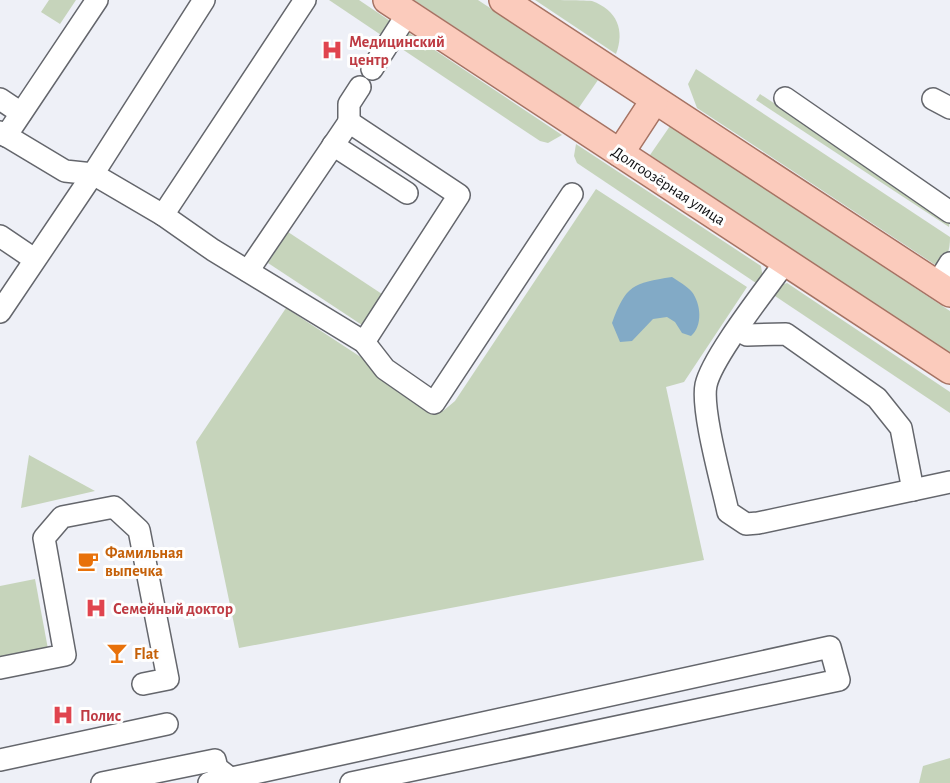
<svg xmlns="http://www.w3.org/2000/svg" width="950" height="783" font-family="'Alegreya Sans',sans-serif">
<style>
.green{fill:#c6d4bb}
.water{fill:#82aac6}
.lines{fill:none;stroke-linecap:round;stroke-linejoin:round}
.minor-casing{stroke:#64666c;stroke-width:24}
.major-casing{stroke:#a67363;stroke-width:30}
.minor{stroke:#fff;stroke-width:21}
.major{stroke:#fbcbbc;stroke-width:27}
.labels{text-anchor:middle;stroke-width:6;stroke-linejoin:round;paint-order:stroke}
.health-label{font-size:16px;font-weight:bold;fill:#be3a42;stroke:#fefefe;text-anchor:start}
.street-label{font-size:16px;fill:#0d0e11;stroke:#fefefe}
.food-label{font-size:16px;font-weight:bold;fill:#c56008;stroke:#fefefe;text-anchor:start}
</style>
<rect width="100%" height="100%" fill="#eef0f7"/>
<g class="green">
<polygon points="49,0 76,0 60,24 41,12"/>
<polygon points="329,0 359,0 396,25 387,39"/>
<polygon points="414,0 478,0 598,80 578,109"/>
<path d="M535 0C549 0 580 0 592 1 617 10 625 30 616 54Z"/>
<polygon points="406,31 562,135 548,143 540,141 396,45"/>
<path d="M696 69 950 237C950 249 948 260 937 266L697 108 688 84Z"/>
<polygon points="760,94 950,219 949,227 756,100"/>
<polygon points="670,126 950,311 950,355 650,155"/>
<polygon points="576,144 761,266 763,279 759,285 577,163 574,156"/>
<polygon points="596,189 747,287 684,382 666,387 704,560 239,648 196,442 286,308 443,411 455,401"/>
<polygon points="288,232 382,294 362,325 268,263"/>
<polygon points="787,283 950,392 950,413 772,294 776,287"/>
<polygon points="29,455 95,491 21,508"/>
<polygon points="35,579 48,649 0,658 0,586"/>
<polygon points="950,758 950,783 919,783 923,766"/>
</g>
<path class="water" d="M672 277C678 281 687 286 692 292 701 304 703 326 691 336L682 333 675 322 667 317 653 319 632 341 620 342 612 323C626 285 633 283 672 277Z"/>
<g class="lines">
<defs>
<g id="minor">
<polyline points="372,69 408,13"/>
<polyline points="785,98 950,212"/>
<polyline points="0,99 21,113"/>
<polyline points="933,99 950,108"/>
<polyline points="349,122 349,104 360,87"/>
<polyline points="0,132 65,171 93,174 163,215 213,250 364,342 385,369 434,403 572,194"/>
<polyline points="6,136 97,0"/>
<polyline points="333,145 407,193"/>
<polyline points="163,215 305,0"/>
<polyline points="0,236 34,259"/>
<path d="M786 261C767 288 712 357 706 385 701 410 722 484 728 512L746 524 758 523 950 482"/>
<polyline points="248,271 349,122 459,195 364,342"/>
<polyline points="937,284 950,263"/>
<polyline points="0,312 93,174 204,0"/>
<polyline points="738,330 747,335 786,334 877,398 901,428 913,490"/>
<polyline points="0,668 65,655 44,538 62,517 114,507 139,530 168,679 143,684"/>
<polyline points="0,760 167,724"/>
<polyline points="102,783 215,760 217,768 230,778"/>
<polyline points="209,783 830,647 839,680 351,783"/>
</g>
<g id="major">
<polyline points="387,0 950,370"/>
<polyline points="503,0 950,293"/>
<polyline points="620,153 654,101"/>
</g>
</defs>
<use href="#minor" class="minor-casing"/>
<use href="#major" class="major-casing"/>
<use href="#minor" class="minor"/>
<use href="#major" class="major"/>
</g>
<defs>
<symbol id="hospital-bare" viewBox="-9 -9 18 18"><path d="M-5-5h3v3.5h4V-5h3V5h-3V1.5h-4V5h-3Z" fill="#e0444e" stroke="#fefefe" stroke-width="2.5" paint-order="stroke"/></symbol>
<symbol id="cafe-bare" viewBox="-9 -9 18 18"><path d="M-5.5-4.5H6V0H3Q3 3.5 0 3.5H-2.5Q-5.5 3.5-5.5 0ZM3-3.2v2h1.7v-2ZM-6 4.5H4V6H-6Z" fill="#e8710a" stroke="#fefefe" stroke-width="2.5" paint-order="stroke"/></symbol>
<symbol id="bar-bare" viewBox="-9 -9 18 18"><path d="M-6-5H6L.8 .8V4.5H3.5V6h-7V4.5H-.8V.8Z" fill="#e8710a" stroke="#fefefe" stroke-width="2.5" paint-order="stroke"/></symbol>
</defs>
<g fill-rule="evenodd">
<use href="#hospital-bare" x="317" y="35" width="30" height="30"/>
<use href="#cafe-bare" x="73" y="546" width="30" height="30"/>
<use href="#hospital-bare" x="81" y="593" width="30" height="30"/>
<use href="#bar-bare" x="102" y="638" width="30" height="30"/>
<use href="#hospital-bare" x="48" y="700" width="30" height="30"/>
</g>
<g class="labels">
<g class="health-label">
<text x="349" y="47">Медицинский<tspan x="349" dy="18">центр</tspan></text>
<text x="113" y="614">Семейный доктор</text>
<text x="80" y="721">Полис</text>
</g>
<g class="street-label">
<text transform="translate(669 185) rotate(33)" y="6">Долгоозёрная улица</text>
</g>
<g class="food-label">
<text x="105" y="558">Фамильная<tspan x="105" dy="18">выпечка</tspan></text>
<text x="134" y="659">Flat</text>
</g>
</g>
</svg>
